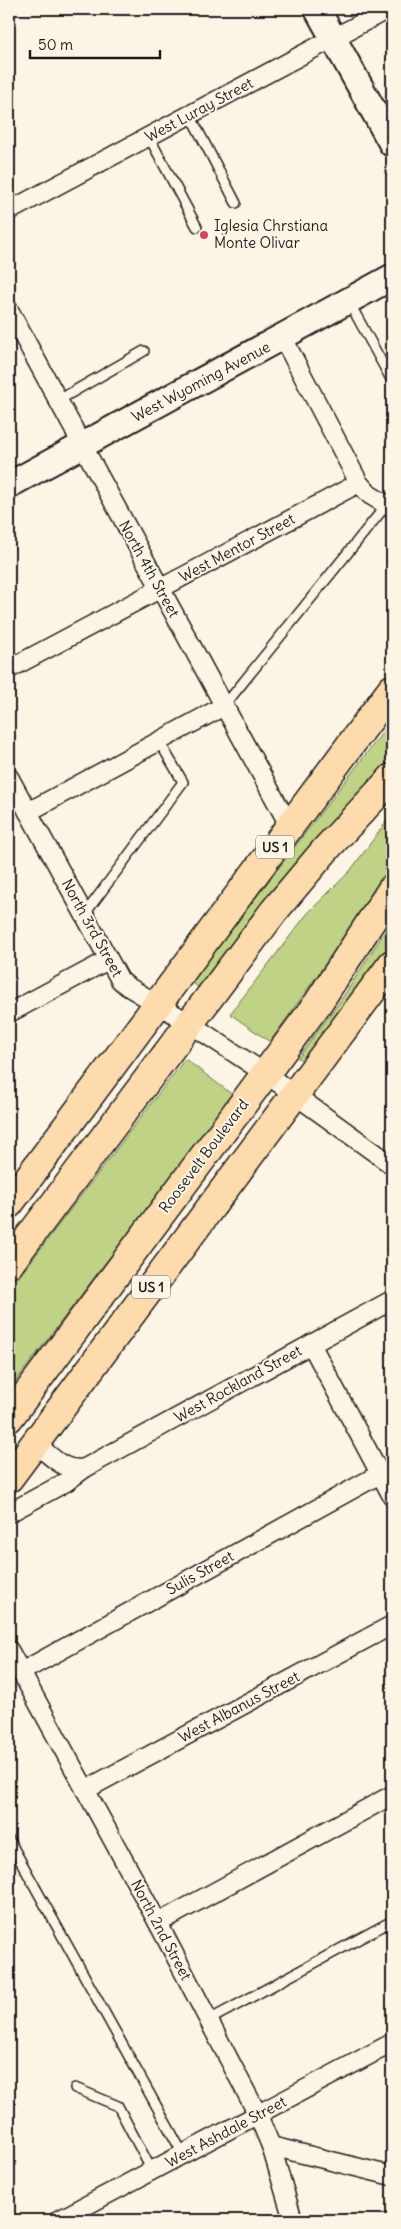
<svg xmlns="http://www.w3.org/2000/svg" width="401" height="2229" font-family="Delius,sans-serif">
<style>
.green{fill:#bfd286;stroke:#6e7751}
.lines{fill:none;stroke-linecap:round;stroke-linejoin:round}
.lane-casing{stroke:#1c1c1c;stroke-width:12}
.street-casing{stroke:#1c1c1c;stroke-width:21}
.secondary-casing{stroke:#1c1c1c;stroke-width:29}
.highway-casing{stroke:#1c1c1c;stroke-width:31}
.lane{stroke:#fcf5e5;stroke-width:9}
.street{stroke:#fcf5e5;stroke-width:18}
.secondary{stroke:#fcf5e5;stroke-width:25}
.highway{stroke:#fedbac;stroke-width:28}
.poi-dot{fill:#d1495b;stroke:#fcf5e5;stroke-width:2}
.labels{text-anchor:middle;stroke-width:4;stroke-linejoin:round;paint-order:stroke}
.shield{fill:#fcf5e5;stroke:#5f5d58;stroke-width:1}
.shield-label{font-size:14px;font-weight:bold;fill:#1c1c1c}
.street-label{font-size:15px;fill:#1c1c1c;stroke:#fcf5e5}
.poi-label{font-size:15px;fill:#1c1c1c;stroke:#fcf5e5;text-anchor:start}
</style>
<rect width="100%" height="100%" fill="#fcf5e5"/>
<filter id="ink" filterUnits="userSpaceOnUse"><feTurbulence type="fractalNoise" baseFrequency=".02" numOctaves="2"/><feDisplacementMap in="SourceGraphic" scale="10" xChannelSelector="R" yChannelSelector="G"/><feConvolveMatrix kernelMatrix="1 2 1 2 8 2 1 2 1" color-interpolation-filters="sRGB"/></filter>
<g filter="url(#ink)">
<g class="green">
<polygon points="392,720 392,759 201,989 191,982"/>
<polygon points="392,814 392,864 370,901 270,1042 230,1014 307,914 350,871"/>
<polygon points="392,920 392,944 306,1063 298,1058 343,997"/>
<polygon points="185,1059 233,1095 9,1390 9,1290"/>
</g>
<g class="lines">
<defs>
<g id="lane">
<polyline points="190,115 236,203"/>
<polyline points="149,137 197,227"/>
<polyline points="349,302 392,381"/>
<polyline points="57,401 144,351"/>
<polyline points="224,706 392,498"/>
<polyline points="84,915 183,782 159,741"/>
<polyline points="9,1840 183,2154"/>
<polyline points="209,2020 392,1921"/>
<polyline points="75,2088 118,2106 152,2171"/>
</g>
<g id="street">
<polyline points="9,211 388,9"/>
<polyline points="9,310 290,827"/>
<polyline points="283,338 359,483 370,495 392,508"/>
<polyline points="9,669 359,483"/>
<polyline points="9,777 120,980 127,986 189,1023 266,1074 392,1165"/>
<polyline points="28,812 224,706"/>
<polyline points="9,1013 108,960"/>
<polyline points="311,1344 392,1496"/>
<path d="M35 1443C50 1455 64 1473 85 1468"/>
<polyline points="9,1513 66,1482 85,1468 392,1300"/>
<polyline points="9,1650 158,1923 258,2115 271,2146 293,2220"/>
<polyline points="21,1672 380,1474"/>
<polyline points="85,1790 392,1625"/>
<polyline points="158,1923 392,1795"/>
<polyline points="271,2146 392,2176"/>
<polyline points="59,2220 392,2043"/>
</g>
<g id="secondary">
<polyline points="317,9 392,144"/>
<polyline points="9,485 392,277"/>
</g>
<g id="highway">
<polyline points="9,1204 392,689"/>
<polyline points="9,1264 274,911 326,849 392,778"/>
<polyline points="9,1418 318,1003 392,889"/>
<polyline points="9,1478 392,964"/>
</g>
</defs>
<use href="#lane" class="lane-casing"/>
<use href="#street" class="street-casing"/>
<use href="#secondary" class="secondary-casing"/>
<use href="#highway" class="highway-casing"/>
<use href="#lane" class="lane"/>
<use href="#street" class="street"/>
<use href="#secondary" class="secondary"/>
<use href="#highway" class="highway"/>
</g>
</g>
<circle class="poi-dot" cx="204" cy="235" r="5"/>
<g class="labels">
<g class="shield">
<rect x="256" y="835.5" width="38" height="23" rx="4"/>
<rect x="132" y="1275.5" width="38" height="23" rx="4"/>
</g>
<g class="shield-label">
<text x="275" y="852">US 1</text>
<text x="151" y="1292">US 1</text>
</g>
<g class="street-label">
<text transform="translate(199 110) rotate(-28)" y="5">West Luray Street</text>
<text transform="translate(201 382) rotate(-28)" y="5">West Wyoming Avenue</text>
<text transform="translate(237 548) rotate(-28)" y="5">West Mentor Street</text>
<text transform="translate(149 569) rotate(61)" y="5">North 4th Street</text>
<text transform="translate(92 928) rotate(61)" y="5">North 3rd Street</text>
<text transform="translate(204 1156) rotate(-53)" y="5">Roosevelt Boulevard</text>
<text transform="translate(238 1384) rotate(-29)" y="5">West Rockland Street</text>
<text transform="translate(200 1573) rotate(-29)" y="5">Sulis Street</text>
<text transform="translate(239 1707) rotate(-28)" y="5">West Albanus Street</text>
<text transform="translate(161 1930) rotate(62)" y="5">North 2nd Street</text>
<text transform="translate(226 2132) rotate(-28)" y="5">West Ashdale Street</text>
</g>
<g class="poi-label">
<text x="214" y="231">Iglesia Chrstiana<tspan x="214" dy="17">Monte Olivar</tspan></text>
</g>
</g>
<rect width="401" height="2229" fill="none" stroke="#fcf5e5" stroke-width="30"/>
<rect x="15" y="15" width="371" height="2199" fill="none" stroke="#1c1c1c" stroke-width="2" filter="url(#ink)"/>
<path d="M30 50v8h130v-8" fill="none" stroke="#1c1c1c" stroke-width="2.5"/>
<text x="38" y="50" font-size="15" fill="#1c1c1c" stroke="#fcf5e5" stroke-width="4" paint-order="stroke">50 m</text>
</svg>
